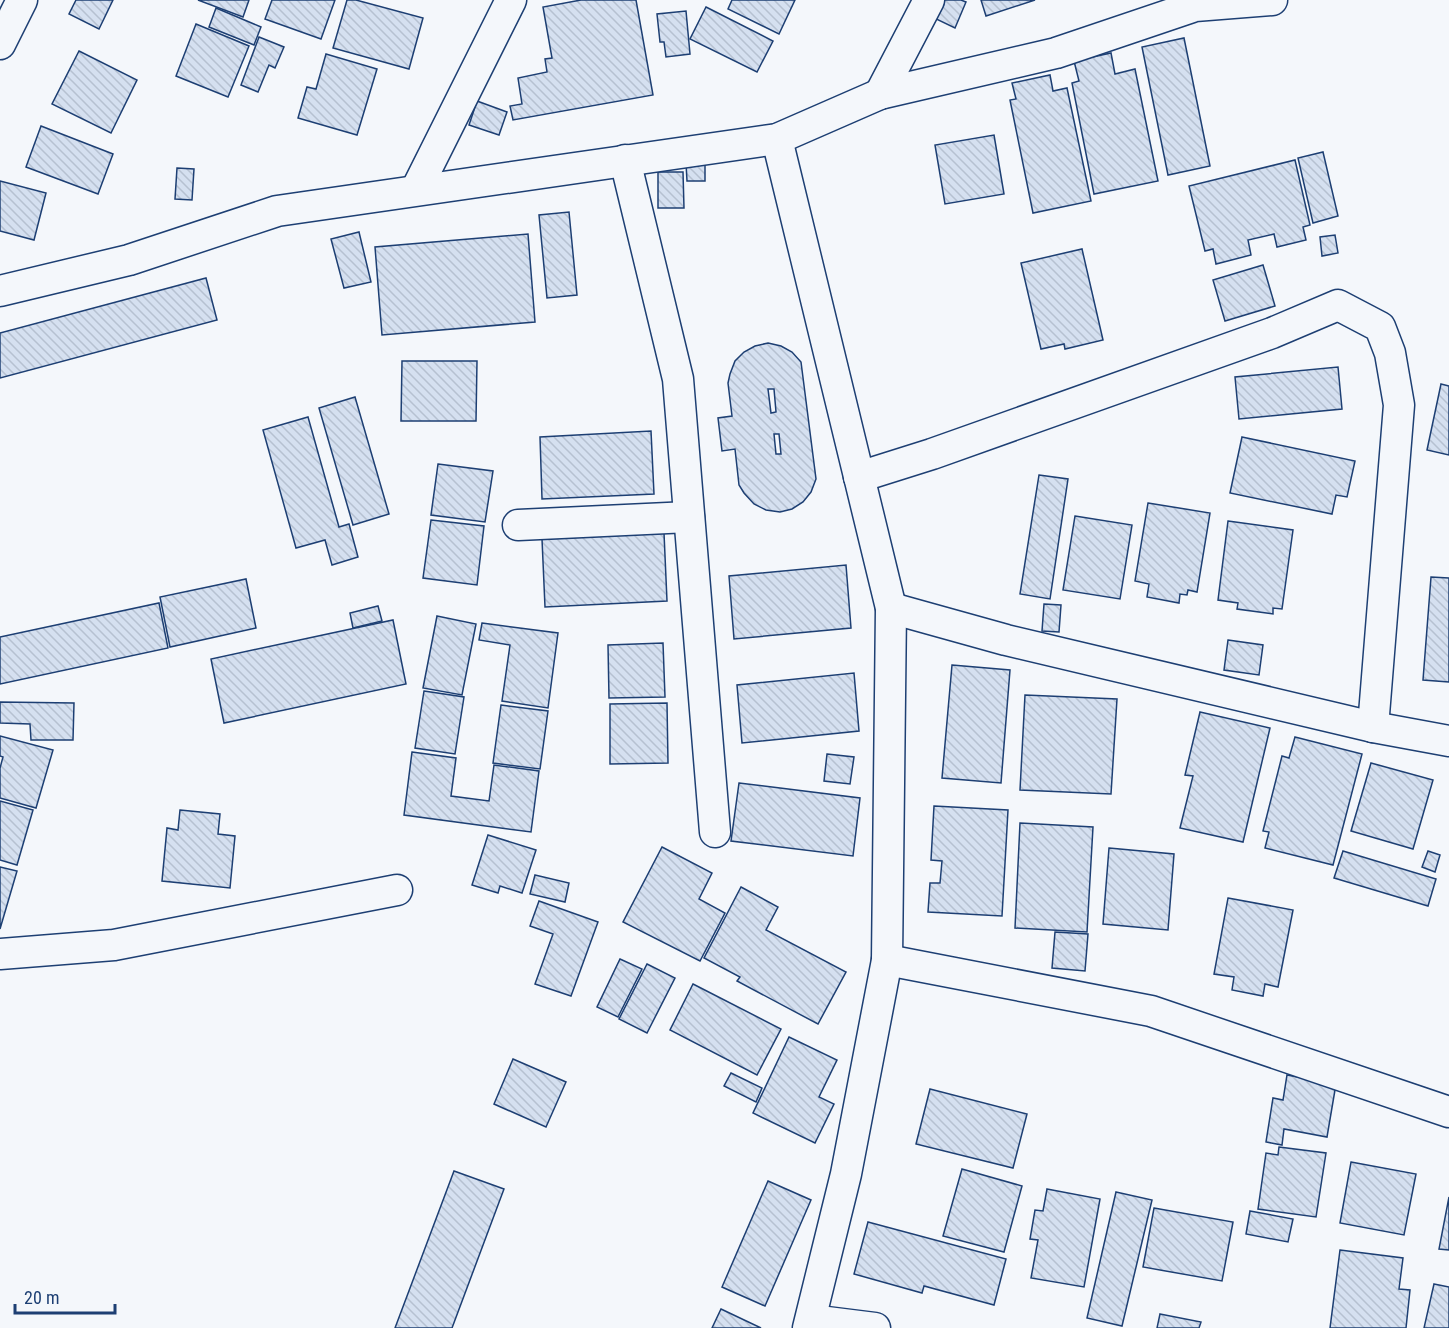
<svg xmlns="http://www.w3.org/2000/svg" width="1449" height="1328" font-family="'Roboto Condensed',sans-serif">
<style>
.building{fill:url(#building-back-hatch);stroke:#1d3f73;stroke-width:1.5;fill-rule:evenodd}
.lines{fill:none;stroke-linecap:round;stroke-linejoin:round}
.minor-casing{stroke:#1d3f73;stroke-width:33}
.minor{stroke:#f4f7fb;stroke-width:30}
</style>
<defs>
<pattern id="building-back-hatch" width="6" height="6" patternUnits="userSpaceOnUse" patternTransform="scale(1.5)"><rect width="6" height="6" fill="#d5e0f0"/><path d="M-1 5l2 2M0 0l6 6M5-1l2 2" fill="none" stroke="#b6c1d1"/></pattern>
</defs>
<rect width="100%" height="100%" fill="#f4f7fb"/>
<g class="building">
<polygon points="76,0 113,0 99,29 69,14"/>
<polygon points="198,0 249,0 243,17"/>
<polygon points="272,0 335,0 321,39 265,19"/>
<polygon points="347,0 356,0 423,18 409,69 333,48"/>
<polygon points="581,0 636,0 653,95 513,120 510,106 522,104 518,78 547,72 545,59 552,58 543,7"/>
<polygon points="732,0 795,0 779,34 728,9"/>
<polygon points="939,0 961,0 966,2 955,28 932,17"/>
<polygon points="981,0 1035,0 986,16"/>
<polygon points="706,7 773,41 757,72 690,39"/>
<polygon points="216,8 261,27 254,45 209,27"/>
<polygon points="686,11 690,54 666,57 664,42 660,42 657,14"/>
<polygon points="196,24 249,46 228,97 176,76"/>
<polygon points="259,37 284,47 275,68 269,65 258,92 241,85"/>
<polygon points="1184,38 1210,166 1168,175 1142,47"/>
<polygon points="79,51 137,80 111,133 52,104"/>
<polygon points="1111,53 1115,74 1135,69 1158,181 1094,194 1072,83 1079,81 1074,61"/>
<polygon points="326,54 377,69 357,135 298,118 307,87 316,89"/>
<polygon points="1050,75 1053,91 1067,88 1091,201 1033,213 1010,100 1016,99 1012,83"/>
<polygon points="477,101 507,112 499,135 469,125"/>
<polygon points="41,126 113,154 98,194 26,167"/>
<polygon points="994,135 1004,194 945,204 935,145"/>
<polygon points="1323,152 1338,216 1313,223 1298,158"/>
<polygon points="1295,160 1310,225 1303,227 1306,240 1277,247 1274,234 1248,240 1251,255 1216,264 1213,249 1205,251 1189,186"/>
<polygon points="686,163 705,163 705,181 687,181"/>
<polygon points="177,168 194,169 192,200 175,199"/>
<polygon points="658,172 683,172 684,208 658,208"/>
<polygon points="0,181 46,193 34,240 0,231"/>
<polygon points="569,212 577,295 547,298 539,215"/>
<polygon points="359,232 371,282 344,288 331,239"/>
<polygon points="528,234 535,322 382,335 375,247"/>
<polygon points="1335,235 1338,253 1322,256 1320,237"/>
<polygon points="1082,249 1103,340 1065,349 1064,344 1041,349 1021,263"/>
<polygon points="1263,265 1275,306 1225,321 1213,280"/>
<polygon points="206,278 217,320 0,378 0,333"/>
<path d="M768 343 781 346 792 352 801 362 816 479 811 492 803 502 792 509 780 512 766 510 754 504 744 493 739 485 735 449 722 451 718 418 732 416 728 383 730 374 735 361 744 352 755 346ZM768 389H774L776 412 771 413ZM774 434H779L781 454H776Z"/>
<polygon points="402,361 477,361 476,421 401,421"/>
<polygon points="1338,367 1342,409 1239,419 1235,377"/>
<polygon points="1441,384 1449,386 1449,455 1427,450"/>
<polygon points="355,397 389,514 353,525 319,408"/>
<polygon points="308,417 339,527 349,524 358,557 332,565 325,540 296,548 263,430"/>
<polygon points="651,431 654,494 542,499 540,437"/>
<polygon points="1242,437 1355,461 1347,497 1336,495 1332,514 1230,493"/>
<polygon points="438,464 493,471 485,522 431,515"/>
<polygon points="1039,475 1068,479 1050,599 1020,594"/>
<polygon points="1148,503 1210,513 1197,592 1188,590 1187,595 1180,594 1179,603 1147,597 1149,584 1135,581"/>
<polygon points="1075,516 1132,525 1120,599 1063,590"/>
<polygon points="431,520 484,526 477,585 423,578"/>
<polygon points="1228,521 1293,530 1282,609 1273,608 1273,614 1237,609 1238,603 1218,600"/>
<polygon points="664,533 667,601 545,607 542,539"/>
<polygon points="846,565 851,628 734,639 729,576"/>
<polygon points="1431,577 1449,578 1449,682 1423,680"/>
<polygon points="246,579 256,628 170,647 160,597"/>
<polygon points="159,603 168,648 0,684 0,637"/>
<polygon points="1044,604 1061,605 1059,632 1042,631"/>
<polygon points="378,606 382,621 353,628 350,613"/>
<polygon points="437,616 476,624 462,695 423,688"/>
<polygon points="393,620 406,684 224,723 211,659"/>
<polygon points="482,623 558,633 548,708 502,701 510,645 479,640"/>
<polygon points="1228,640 1263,645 1259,675 1224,670"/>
<polygon points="663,643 665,697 609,698 608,645"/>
<polygon points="952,665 1010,670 1001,783 942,778"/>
<polygon points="854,673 859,731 742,743 737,685"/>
<polygon points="424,691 464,697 455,754 415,748"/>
<polygon points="1025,695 1117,699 1111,794 1020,790"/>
<polygon points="0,702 74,703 73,740 31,740 30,724 0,723"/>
<polygon points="667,703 668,763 610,764 610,704"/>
<polygon points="501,705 548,711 540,769 493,763"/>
<polygon points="1200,712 1270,728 1243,842 1180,828 1193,776 1185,775"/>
<polygon points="0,736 53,750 36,808 0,798 0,768 3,757 0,756"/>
<polygon points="1295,737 1362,754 1333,865 1265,848 1269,832 1263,831 1282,756 1289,758"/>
<polygon points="412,752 456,758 451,796 489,801 494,765 539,771 531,832 404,815"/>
<polygon points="827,754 854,757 850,784 824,781"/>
<polygon points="1371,763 1433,780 1413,849 1351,831"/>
<polygon points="739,783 860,798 853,856 731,841"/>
<polygon points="0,801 33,810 17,865 0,860"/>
<polygon points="934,806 1008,810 1002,916 928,912 930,883 940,883 942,861 931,860"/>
<polygon points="180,810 220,814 218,834 235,836 230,888 162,881 167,828 178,830"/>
<polygon points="1020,823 1093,827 1087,932 1015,928"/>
<polygon points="488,835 536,850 522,893 500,886 498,893 472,885"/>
<polygon points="662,847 712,873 699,899 725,913 700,961 623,922"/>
<polygon points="1109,848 1174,854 1168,930 1103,924"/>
<polygon points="1343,851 1436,879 1428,906 1334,878"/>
<polygon points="1428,851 1440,855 1435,872 1422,867"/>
<polygon points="0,867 17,871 0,929"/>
<polygon points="535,875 569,883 565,902 530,894"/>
<polygon points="741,887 778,907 766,930 846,972 818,1024 737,981 740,977 704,958"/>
<polygon points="1228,898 1293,910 1278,987 1265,984 1263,996 1232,990 1234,977 1214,974"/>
<polygon points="539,901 598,922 571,996 535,984 553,934 530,926"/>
<polygon points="1055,932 1088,934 1085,971 1052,968"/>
<polygon points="620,959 642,969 618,1017 597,1007"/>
<polygon points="647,964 675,978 647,1033 619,1019"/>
<polygon points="693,984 781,1029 757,1075 670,1030"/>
<polygon points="789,1037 837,1060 819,1097 834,1104 815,1143 753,1113"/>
<polygon points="513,1059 566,1082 546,1127 494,1104"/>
<polygon points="731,1073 762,1088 756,1102 724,1086"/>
<polygon points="1287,1075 1336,1084 1327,1137 1284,1129 1282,1145 1266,1142 1273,1098 1283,1100"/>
<polygon points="930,1089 1027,1114 1013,1168 916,1144"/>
<polygon points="1279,1147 1326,1153 1316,1217 1258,1209 1266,1153 1278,1155"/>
<polygon points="1351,1162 1416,1174 1404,1235 1340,1223"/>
<polygon points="962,1169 1022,1186 1004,1252 943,1236"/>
<polygon points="454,1171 504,1189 452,1328 395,1328"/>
<polygon points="768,1181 811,1200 765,1306 722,1287"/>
<polygon points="1047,1189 1100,1199 1084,1287 1031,1278 1038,1240 1030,1239 1035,1210 1043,1211"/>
<polygon points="1116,1192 1152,1200 1122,1326 1087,1318"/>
<polygon points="1449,1197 1449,1250 1439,1249"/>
<polygon points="1154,1208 1233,1222 1222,1281 1143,1267"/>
<polygon points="1250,1211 1293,1219 1288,1242 1246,1234"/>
<polygon points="868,1222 1006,1259 994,1305 924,1286 922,1293 854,1274"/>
<polygon points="1340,1250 1403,1258 1399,1289 1410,1290 1406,1328 1330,1328"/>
<polygon points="1434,1284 1449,1287 1449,1328 1424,1328"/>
<polygon points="721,1309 761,1328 712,1328"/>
<polygon points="1160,1314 1201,1322 1199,1328 1157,1328"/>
</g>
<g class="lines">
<defs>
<g id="minor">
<polyline points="0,44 22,0"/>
<polyline points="880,94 929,0"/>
<polyline points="777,139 891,608 887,960 846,1174 808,1328"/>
<polyline points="625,160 678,379 715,832"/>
<polyline points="416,190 511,0"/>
<polyline points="0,291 129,260 277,211 777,139 880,94 1056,53 1195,6 1272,0"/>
<polyline points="859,477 932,454 1272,333 1338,305 1380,327 1390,353 1399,405 1373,727"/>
<polyline points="518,525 689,517"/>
<polyline points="891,608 1006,640 1373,727 1449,741"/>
<polyline points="0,954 114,945 397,890"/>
<polyline points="887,960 1151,1011 1449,1112"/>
<polyline points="811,1320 875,1328"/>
</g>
</defs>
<use href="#minor" class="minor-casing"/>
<use href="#minor" class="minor"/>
</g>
<path d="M15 1304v9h100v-9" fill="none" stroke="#1d3f73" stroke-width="3"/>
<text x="24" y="1304" font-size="18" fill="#1d3f73" stroke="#f4f7fb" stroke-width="4.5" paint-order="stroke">20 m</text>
</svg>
